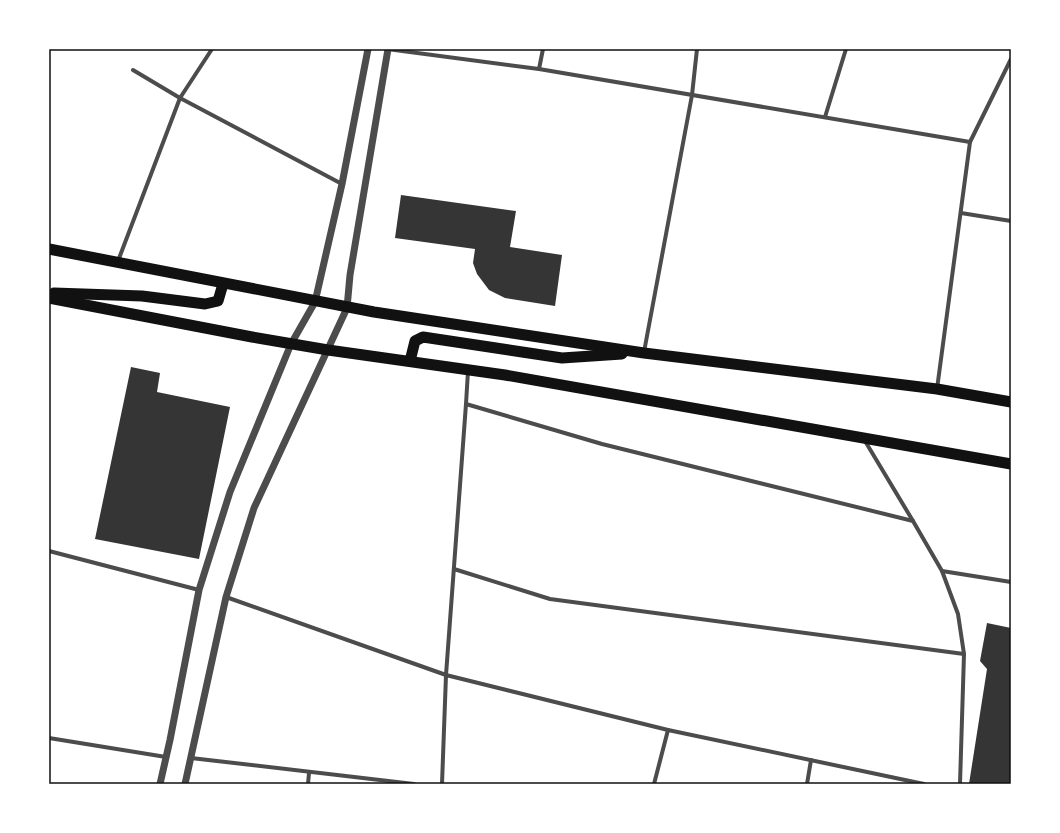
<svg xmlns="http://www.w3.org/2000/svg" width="1060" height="833" font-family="'Fira Sans Condensed',sans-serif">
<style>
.building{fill:#353535}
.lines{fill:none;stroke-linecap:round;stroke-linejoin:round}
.minor{stroke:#4c4c4c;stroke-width:4}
.tertiary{stroke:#4c4c4c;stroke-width:7}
.trunk{stroke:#111;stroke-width:11}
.neatline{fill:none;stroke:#111;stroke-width:1.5}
</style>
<rect width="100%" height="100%" fill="#fff"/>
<g class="building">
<polygon points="401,195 516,211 510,247 562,255 555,306 505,298 489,290 477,274 473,263 475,249 395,238"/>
<polygon points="131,367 160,373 157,392 230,407 199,559 95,539"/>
<polygon points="987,623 1011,628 1011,784 969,784 987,669 980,661"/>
</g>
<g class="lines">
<g class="minor">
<polyline points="387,49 539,69 970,142 937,389"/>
<polyline points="539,69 543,49"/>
<polyline points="133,70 180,98 342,184"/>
<polyline points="825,117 846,49"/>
<polyline points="970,142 1011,59"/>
<polyline points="961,213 1011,221"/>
<polyline points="118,261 180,98 212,49"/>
<polyline points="644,352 692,95 697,49"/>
<polyline points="466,404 468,371"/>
<polyline points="865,441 913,521"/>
<polyline points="49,551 199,590"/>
<polyline points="454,569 550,599 964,654"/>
<polyline points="942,571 1011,582"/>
<polyline points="226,597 446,675 466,404 602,444 913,521 942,571 958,614 964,654 960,784"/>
<polyline points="49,738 166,757"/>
<polyline points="191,758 414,784"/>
<polyline points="308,784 309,773"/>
<polyline points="442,784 446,675 668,730 924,784"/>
<polyline points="654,784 668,730"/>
<polyline points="807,784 811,760"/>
</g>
<g class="tertiary">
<polyline points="160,784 170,740 199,590 230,492 291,344 315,302 342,184 368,49"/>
<polyline points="185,784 226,597 254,508 347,308 350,275 388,49"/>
</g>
<g class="trunk">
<polyline points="49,249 374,312 644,353 937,389 1011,402"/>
<polyline points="54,293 142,296 205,304 218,301 223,284"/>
<polyline points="49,298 252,337 328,350 505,375 1011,464"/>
<polyline points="410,361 415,341 423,337 562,358 622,354"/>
</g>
</g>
<rect width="1060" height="833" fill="none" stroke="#ffffff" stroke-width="100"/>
<rect x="50" y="50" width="960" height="733" class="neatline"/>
</svg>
